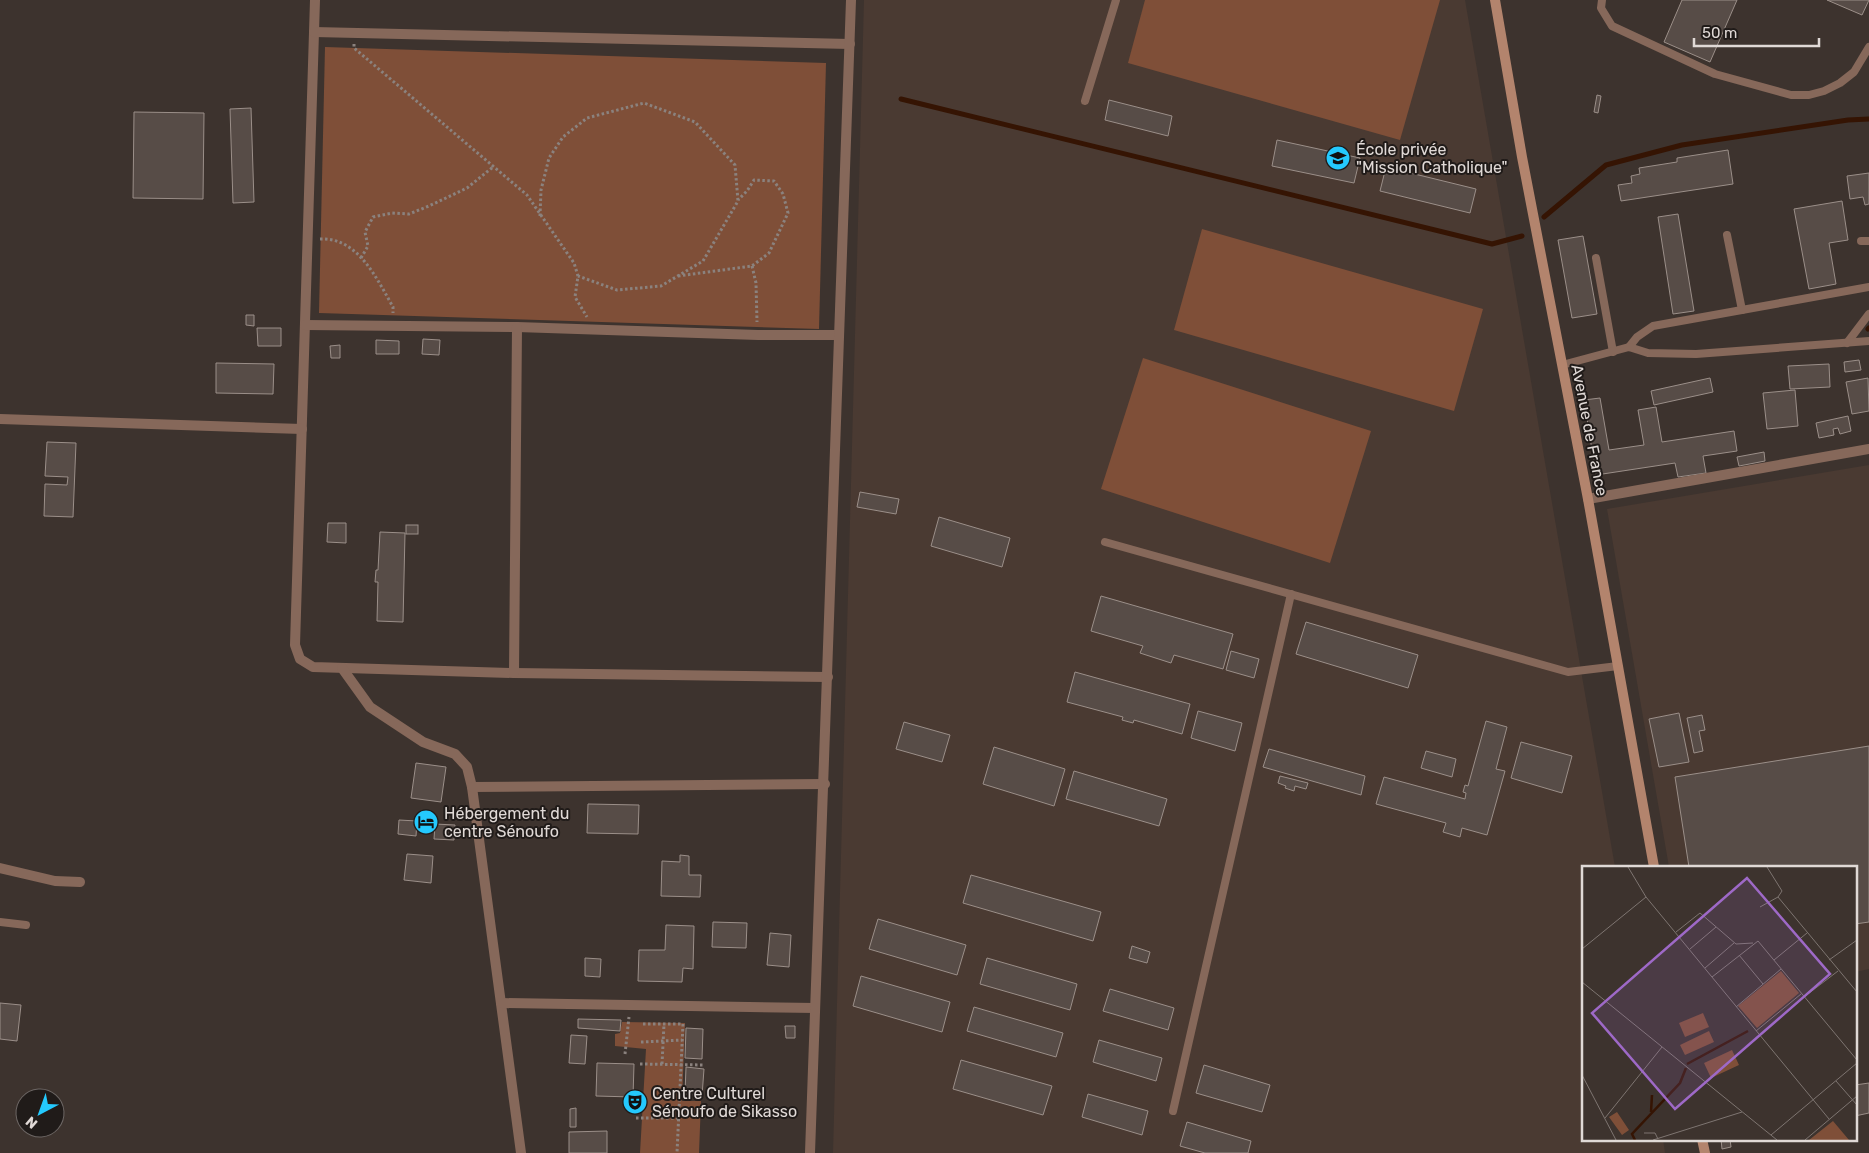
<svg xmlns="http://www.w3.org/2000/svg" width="1869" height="1153" font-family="Rubik,sans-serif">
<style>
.built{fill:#4a3a32}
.green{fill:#7f4f38}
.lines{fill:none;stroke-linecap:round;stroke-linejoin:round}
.stream{stroke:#351403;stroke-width:5}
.building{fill:#574c47;stroke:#9b8f89}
.path{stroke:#8b827e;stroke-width:3;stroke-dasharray:2.5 2.5;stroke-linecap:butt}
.lane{stroke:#86685a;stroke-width:8}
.street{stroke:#86685a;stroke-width:10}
.secondary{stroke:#b3846d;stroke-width:10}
.labels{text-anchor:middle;stroke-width:4;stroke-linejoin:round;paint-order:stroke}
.poi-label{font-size:16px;fill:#e0d9d6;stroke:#201b19;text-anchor:start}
.street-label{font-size:16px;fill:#e0d9d6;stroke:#201b19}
.inset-river{fill:none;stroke:#351403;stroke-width:2.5}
.inset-road{fill:none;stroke:#7e7571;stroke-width:1}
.view{fill:#9e69c7;fill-opacity:0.15;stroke:#9e69c7;stroke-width:2.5}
.inset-edge{fill:none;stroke:#e0d9d6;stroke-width:2.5}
</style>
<rect width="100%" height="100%" fill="#3d332e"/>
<g class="built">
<polygon points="864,0 1465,0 1615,867 1583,867 1583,1139 1663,1139 1665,1153 833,1153"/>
<polygon points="1869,465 1869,969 1855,972 1855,867 1669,867 1607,509"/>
</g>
<g class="green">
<polygon points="1145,0 1440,0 1400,140 1128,63"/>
<polygon points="325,47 826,63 819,329 319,313"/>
<polygon points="1202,229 1483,309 1454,411 1174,330"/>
<polygon points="1143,358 1371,431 1330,563 1101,489"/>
<polygon points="622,1022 685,1023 682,1101 701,1101 699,1153 640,1153 646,1049 615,1046 615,1034 620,1033"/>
</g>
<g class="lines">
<g class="stream">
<polyline points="901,99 1492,244 1522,236"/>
<polyline points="1544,217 1606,165 1682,145 1848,120 1869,119"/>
<polyline points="1868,329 1869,328"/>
</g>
</g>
<g class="building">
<polygon points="1682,0 1737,0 1710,62 1664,42"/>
<polygon points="1827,0 1869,0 1862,15"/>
<polygon points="1597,95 1601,96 1598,113 1594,112"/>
<polygon points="1109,100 1172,116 1168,136 1105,120"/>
<polygon points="251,108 254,202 233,203 230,109"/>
<polygon points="134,112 204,113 203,199 133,198"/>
<polygon points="1277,140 1360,158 1354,183 1272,166"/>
<polygon points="1728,150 1733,184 1621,201 1618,185 1632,183 1631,176 1640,174 1639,168 1677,162 1677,158"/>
<polygon points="1386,167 1476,189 1470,213 1380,191"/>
<polygon points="1869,173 1869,204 1865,205 1863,197 1850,199 1847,176"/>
<polygon points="1842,201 1848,240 1829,243 1836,284 1809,289 1794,209"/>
<polygon points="1678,214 1694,311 1673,314 1658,217"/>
<polygon points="1583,236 1597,314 1572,318 1558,240"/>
<polygon points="246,315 254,315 254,326 246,325"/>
<polygon points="257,328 281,328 281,346 258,346"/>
<polygon points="423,339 440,340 439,355 422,354"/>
<polygon points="376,340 399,341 399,354 376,354"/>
<polygon points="340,345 340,358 331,358 330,346"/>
<polygon points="1859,360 1861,370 1845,372 1844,362"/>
<polygon points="216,363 274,364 273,394 216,393"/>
<polygon points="1829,364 1830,387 1790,389 1788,366"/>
<polygon points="1710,378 1713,392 1654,405 1651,391"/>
<polygon points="1868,378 1869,411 1852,414 1846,382"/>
<polygon points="1795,390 1798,426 1767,429 1763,393"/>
<polygon points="1600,398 1609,450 1644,445 1638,410 1656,407 1662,442 1734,431 1737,451 1703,456 1706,473 1678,477 1675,463 1596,475 1584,400"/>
<polygon points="1848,416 1851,431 1840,434 1838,428 1833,429 1834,435 1819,438 1816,423"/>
<polygon points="47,442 76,443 73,517 44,516 45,484 67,485 68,477 45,476"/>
<polygon points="1764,452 1765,461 1739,466 1737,457"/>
<polygon points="860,492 899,499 896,514 857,507"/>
<polygon points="939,517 1010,538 1002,567 931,546"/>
<polygon points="328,523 346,523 346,543 327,542"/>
<rect x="406" y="525" width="12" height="9"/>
<polygon points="380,532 405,533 403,622 377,621 378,582 375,582 376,570 378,570"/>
<polygon points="1101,596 1233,634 1223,669 1174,655 1171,663 1140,653 1143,646 1091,631"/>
<polygon points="1306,622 1418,655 1408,688 1296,654"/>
<polygon points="1231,651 1259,659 1254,678 1226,670"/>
<polygon points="1075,672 1190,704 1182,734 1134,720 1133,723 1122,720 1123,717 1067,702"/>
<polygon points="1198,711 1242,723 1235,751 1191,738"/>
<polygon points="1679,713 1689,762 1659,767 1649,719"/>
<polygon points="1702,715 1705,730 1699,731 1703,751 1694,753 1687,718"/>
<polygon points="1486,721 1507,727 1496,769 1505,771 1487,835 1462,828 1460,837 1443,832 1446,823 1376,804 1384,777 1465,799 1466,793 1463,792 1465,785 1468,786"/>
<polygon points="904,722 950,735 942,762 896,749"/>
<polygon points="1521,742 1572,756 1562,793 1511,778"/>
<polygon points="1869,746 1869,922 1855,924 1855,867 1689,867 1675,777"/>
<polygon points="994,747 1065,769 1054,806 983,784"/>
<polygon points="1269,749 1365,776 1361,795 1263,767"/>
<polygon points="1426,751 1456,759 1452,777 1421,768"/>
<polygon points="416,763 446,767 441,802 411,798"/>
<polygon points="1074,771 1167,799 1159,826 1066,799"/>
<polygon points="1280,776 1308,783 1306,789 1295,786 1294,791 1285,788 1286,786 1278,783"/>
<polygon points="588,804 639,805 638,834 587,833"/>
<polygon points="399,820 417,821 416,836 398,834"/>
<polygon points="435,824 455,825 454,840 434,839"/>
<polygon points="407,854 433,856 431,883 404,880"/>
<polygon points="680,855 689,856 689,875 701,875 700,897 661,896 662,861 680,862"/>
<polygon points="971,875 1101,912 1093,941 963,903"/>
<polygon points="878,919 966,945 957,975 869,949"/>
<polygon points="713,922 747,923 746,948 712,947"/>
<polygon points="666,925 694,926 693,969 683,968 682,982 638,981 639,950 665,950"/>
<polygon points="770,933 791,935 789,967 767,965"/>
<polygon points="1132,946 1150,952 1147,963 1129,958"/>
<polygon points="585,958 601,959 600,977 585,976"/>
<polygon points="987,958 1077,984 1070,1010 980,984"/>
<polygon points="861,976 950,1002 942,1032 853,1006"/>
<polygon points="1110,989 1174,1008 1168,1030 1103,1011"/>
<polygon points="0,1003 21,1005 17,1041 0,1039"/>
<polygon points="974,1007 1063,1033 1056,1057 967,1031"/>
<polygon points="578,1019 621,1020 620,1031 578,1028"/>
<polygon points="785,1026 795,1026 795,1038 786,1038"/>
<polygon points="686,1028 703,1029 702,1059 685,1058"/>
<polygon points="571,1035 587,1036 585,1064 569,1063"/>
<polygon points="1099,1040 1162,1058 1156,1081 1093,1062"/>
<polygon points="961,1060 1052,1086 1043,1115 953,1089"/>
<polygon points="597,1063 634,1064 633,1097 596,1096"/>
<polygon points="1204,1065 1270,1085 1262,1112 1196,1093"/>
<polygon points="686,1067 704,1069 702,1096 685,1094"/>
<polygon points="1869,1083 1869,1113 1855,1116 1855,1085"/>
<polygon points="1088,1094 1148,1111 1142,1135 1082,1117"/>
<polygon points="576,1108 576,1127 570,1127 570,1109"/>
<polygon points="1187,1122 1251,1141 1248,1153 1205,1153 1180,1146"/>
<polygon points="607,1131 607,1153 569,1153 569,1132"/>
<polygon points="1721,1139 1730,1139 1731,1147 1722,1149"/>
</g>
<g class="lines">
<g class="path">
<polyline points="354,44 354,48 527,195 574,263 578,276 575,297 587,317"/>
<polyline points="540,216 541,190 549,158 563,137 587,118 644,103 695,122 735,165 738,201 703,261 661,286 617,290 578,276"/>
<path d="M320 239C358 237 377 279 393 307V313"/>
<polyline points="361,258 368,246 365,232 373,217 392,213 409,214 429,206 467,188 493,167"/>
<polyline points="752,266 756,283 757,322"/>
<polyline points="678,276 752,266 769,253 788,213 783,194 774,181 754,180 747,191 738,200"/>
<polyline points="643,1024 683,1024 677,1153"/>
<polyline points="641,1042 682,1040"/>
<polyline points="625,1054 629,1017"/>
<polyline points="640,1064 704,1065"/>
<polyline points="662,1064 664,1024"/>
<polyline points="636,1118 679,1118"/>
</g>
<g class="lane">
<polyline points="1602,0 1601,8 1612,26 1715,74 1791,95 1809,95 1824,91 1840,83 1854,72 1869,47"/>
<polyline points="1085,101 1116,0"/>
<polyline points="1727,235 1742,310"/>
<polyline points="1861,241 1869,241"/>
<polyline points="1596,258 1613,352"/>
<polyline points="1847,343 1869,314"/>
<polyline points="1629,347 1637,337 1653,326 1869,287"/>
<polyline points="1562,365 1629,347 1648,353 1696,354 1869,341"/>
<polyline points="1105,542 1568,672 1618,666"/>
<polyline points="0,922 26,925"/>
<polyline points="1173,1111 1291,594"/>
</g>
<g class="street">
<polyline points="315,0 295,645 300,659 313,667 514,673 828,677"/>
<polyline points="314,32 850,44"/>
<polyline points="305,325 517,327 758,335 839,335"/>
<polyline points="0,419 302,429"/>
<polyline points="1588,499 1869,449"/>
<polyline points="342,668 370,707 423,742 455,754 467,767 472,787 521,1153"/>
<polyline points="514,673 517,327"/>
<polyline points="472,787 825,784"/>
<polyline points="0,868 55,881 80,882"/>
<polyline points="501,1003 815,1008"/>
<polyline points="810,1153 851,0"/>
</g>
<g class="secondary">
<polyline points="1495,0 1522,157 1588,499 1654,867"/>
<polyline points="1702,1139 1705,1153"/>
</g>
</g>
<defs>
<symbol id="school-disc" viewBox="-11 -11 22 22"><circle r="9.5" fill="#24c9fe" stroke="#201b19"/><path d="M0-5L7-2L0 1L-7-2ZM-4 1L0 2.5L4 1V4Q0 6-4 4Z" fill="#111"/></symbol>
<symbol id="hotel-disc" viewBox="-11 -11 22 22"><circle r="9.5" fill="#24c9fe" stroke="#201b19"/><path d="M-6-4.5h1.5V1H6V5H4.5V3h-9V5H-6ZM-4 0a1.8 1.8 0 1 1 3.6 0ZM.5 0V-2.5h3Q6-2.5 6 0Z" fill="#111"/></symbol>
<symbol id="theatre-disc" viewBox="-11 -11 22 22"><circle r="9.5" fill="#24c9fe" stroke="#201b19"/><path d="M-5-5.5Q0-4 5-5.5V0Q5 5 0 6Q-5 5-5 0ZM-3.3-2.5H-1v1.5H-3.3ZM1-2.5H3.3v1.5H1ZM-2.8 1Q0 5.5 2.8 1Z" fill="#111"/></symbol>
</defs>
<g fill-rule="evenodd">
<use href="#school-disc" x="1324" y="144" width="28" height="28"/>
<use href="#hotel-disc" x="412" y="808" width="28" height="28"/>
<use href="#theatre-disc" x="621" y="1088" width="28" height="28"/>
</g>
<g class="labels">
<g class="poi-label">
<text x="1356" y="155">École privée<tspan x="1356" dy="18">"Mission Catholique"</tspan></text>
<text x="444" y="819">Hébergement du<tspan x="444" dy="18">centre Sénoufo</tspan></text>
<text x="652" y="1099">Centre Culturel<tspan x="652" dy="18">Sénoufo de Sikasso</tspan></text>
</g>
<g class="street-label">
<text transform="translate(1590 430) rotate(79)" y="6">Avenue de France</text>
</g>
</g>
<g transform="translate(1582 866)">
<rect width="275" height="275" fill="#3d332e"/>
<path d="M199 105 217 127 175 162 156 140ZM121 147 127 161 103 171 97 157ZM127 165 132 176 103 189 98 179ZM150 184 157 199 129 212 122 197ZM35 246 47 264 40 269 27 251ZM251 255 267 274H227Z" fill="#7f4f38"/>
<path class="inset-river" d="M105 198 166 165M69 246 70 229M53 274 50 268 98 217 104 202"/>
<path class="inset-road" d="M46 1 64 31 247 253M196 31 275 126M178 41 196 31 200 25 185 1M94 66 118 47 154 78 171 77M0 83 64 31M108 83 134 61M157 89 181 118M192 94 225 67M247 94 275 74M123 102 152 77M130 111 176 75 275 194M0 116 195 274M222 131 256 105M154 141 199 103M174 165 219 128M0 209 34 274M254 215 275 239M23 252 80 181M62 267H73L76 273M189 269 275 197M71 274 160 246M223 274 275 230"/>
<path class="view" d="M165 12 248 108 93 243 10 147Z"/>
<rect width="275" height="275" class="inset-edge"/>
</g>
<g transform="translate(40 1113) rotate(221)"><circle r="24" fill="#201b19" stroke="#6d6765"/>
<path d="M0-4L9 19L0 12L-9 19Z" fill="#24c9fe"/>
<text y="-8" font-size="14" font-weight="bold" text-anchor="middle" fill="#e0d9d6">N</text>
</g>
<path d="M1694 38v8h125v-8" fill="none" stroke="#e0d9d6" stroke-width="2.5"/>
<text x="1702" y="38" font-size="15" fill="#e0d9d6" stroke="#201b19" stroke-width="4" paint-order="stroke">50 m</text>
</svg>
